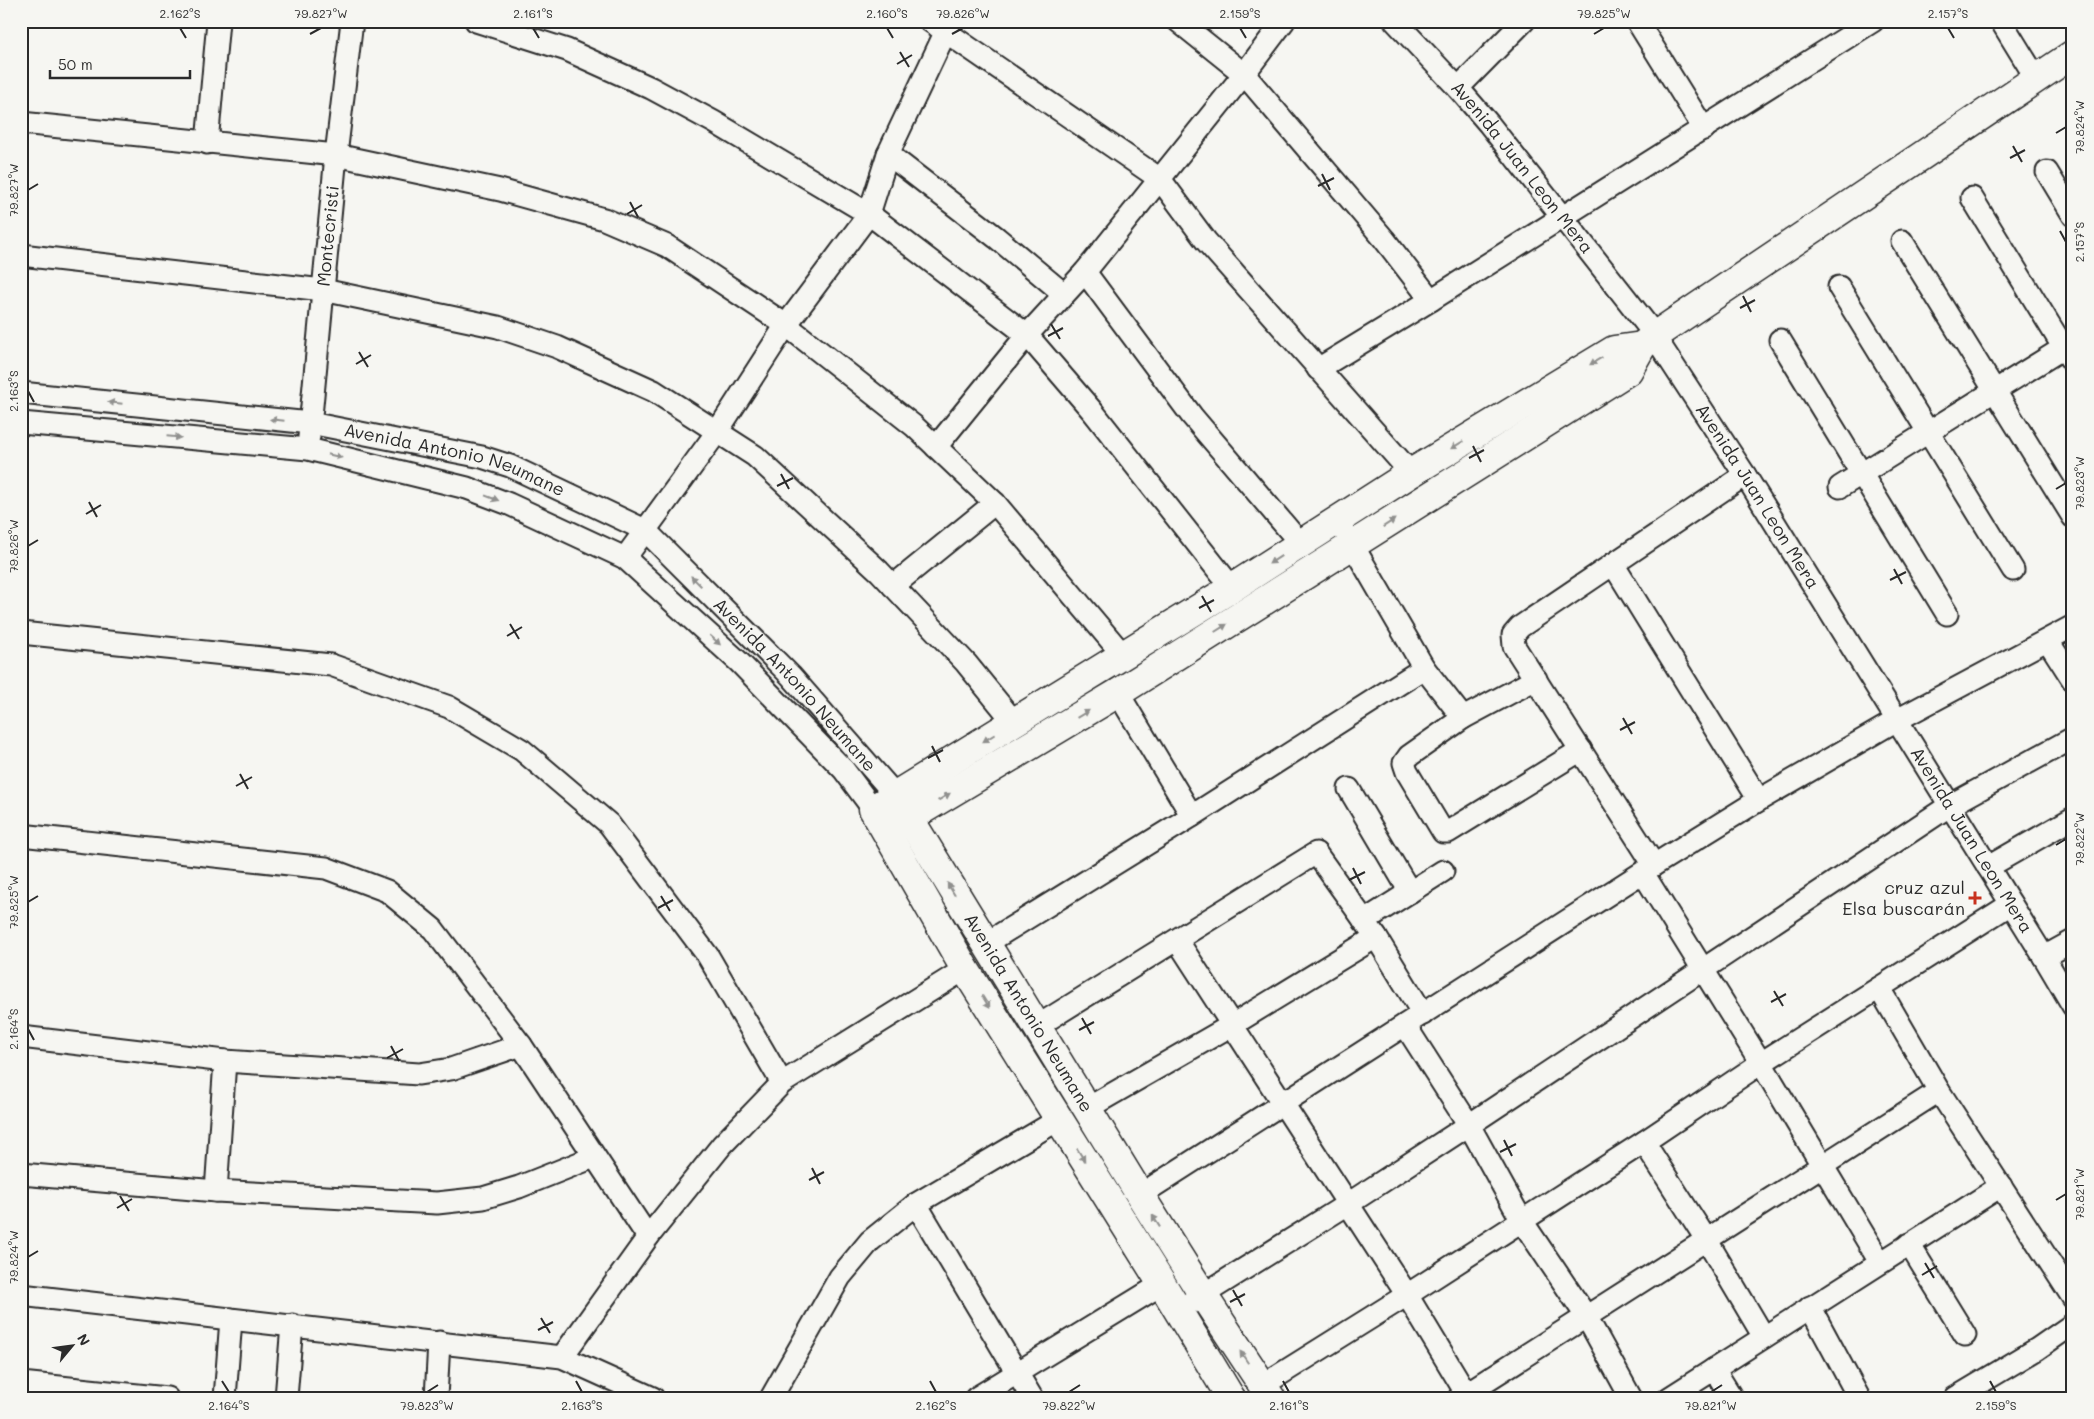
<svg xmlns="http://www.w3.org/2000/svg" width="2094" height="1419" font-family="Mali,sans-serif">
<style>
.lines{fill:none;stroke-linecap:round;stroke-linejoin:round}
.street-casing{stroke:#2b2b2b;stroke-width:25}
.secondary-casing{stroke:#2b2b2b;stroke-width:31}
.street{stroke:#f6f6f2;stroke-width:21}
.secondary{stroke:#f6f6f2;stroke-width:28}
.oneway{fill:#90908e}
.ticks{fill:none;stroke:#2b2b2b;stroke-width:2}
.poi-dot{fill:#c8321e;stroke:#f6f6f2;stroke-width:2}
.labels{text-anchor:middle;stroke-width:4;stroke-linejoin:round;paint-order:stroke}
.street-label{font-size:18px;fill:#2b2b2b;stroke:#f6f6f2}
.poi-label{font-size:18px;fill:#2b2b2b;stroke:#f6f6f2;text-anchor:end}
.neatline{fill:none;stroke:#2b2b2b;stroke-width:2}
.ticks-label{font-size:12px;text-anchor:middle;fill:#2b2b2b}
</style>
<rect width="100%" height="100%" fill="#f6f6f2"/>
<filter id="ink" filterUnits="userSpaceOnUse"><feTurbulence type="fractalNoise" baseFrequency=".02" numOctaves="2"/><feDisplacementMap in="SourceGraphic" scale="10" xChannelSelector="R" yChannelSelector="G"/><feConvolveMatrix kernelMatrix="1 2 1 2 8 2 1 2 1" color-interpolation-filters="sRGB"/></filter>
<g filter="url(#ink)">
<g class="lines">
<defs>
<g id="street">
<polyline points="476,21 567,50 651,88 714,122 869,214 1027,335 1094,413 1232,588"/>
<polyline points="930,21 1160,179 1206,241 1411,473"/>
<polyline points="1178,21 1244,74 1384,239 1431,300"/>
<path id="s1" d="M1395 21 1458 88 1489 124 1647 325 1745 475 2044 957 2073 1006"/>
<polyline points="1637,21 1704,129"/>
<polyline points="2001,21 2036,78"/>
<polyline points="1458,88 1524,21"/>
<polyline points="21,123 336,155 500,190 604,219 667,246 786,325 914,426 995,503 1123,655"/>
<polyline points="207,143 218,21"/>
<polyline points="888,154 997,238 1064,294"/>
<polyline points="2047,172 2073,215"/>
<polyline points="1972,198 2073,363"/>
<polyline points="1902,241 2073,517"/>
<polyline points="21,255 323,290 498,327 557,347 654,391 755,456 879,571 966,663 1014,722"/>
<polyline points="1085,272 1192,416 1300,543"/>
<polyline points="1839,287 2013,570"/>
<polyline points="1780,340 1947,614"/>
<polyline points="1318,369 1431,300 1873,21"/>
<path id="s2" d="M21 393 310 423 482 457 510 466 645 530 791 676 896 796"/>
<polyline points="21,423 308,449 467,488 509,504 625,558 739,662 844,770 873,809"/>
<path id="s3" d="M309 437 336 155 352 21"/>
<polyline points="936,447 1027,335 1085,272 1244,74 1284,21"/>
<polyline points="1840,487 2073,342"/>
<polyline points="1338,520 1424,668 1463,718 1536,679"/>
<polyline points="625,558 717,432 786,325 869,214 888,154 946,31"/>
<polyline points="1613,564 1759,800"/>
<polyline points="893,586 995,503"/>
<polyline points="21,633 331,665 449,707 522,750 609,824 708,956 782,1083"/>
<polyline points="2048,641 2073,680"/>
<polyline points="1118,693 1192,816"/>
<polyline points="1463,718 1409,756 1404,763 1407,772 1443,832 1448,832 1581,750"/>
<polyline points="1349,789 1410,892"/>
<polyline points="21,835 326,868 387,891 433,929 521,1045 648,1237"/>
<polyline points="1654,865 1514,646 1513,635 1520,627 1745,475"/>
<polyline points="1988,867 2073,818"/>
<polyline points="1643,873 1761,1063 1880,1262"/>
<polyline points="1364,921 1443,871"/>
<polyline points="1177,940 1407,1295 1469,1398"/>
<polyline points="985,944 1192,816 1424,668"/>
<polyline points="2044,957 2073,941"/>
<polyline points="1879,988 1939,1091 2073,1298"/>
<polyline points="1405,1025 1469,1125 1522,1221 1586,1316 1631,1398"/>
<polyline points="1036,1027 1316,853 1376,937 1423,1014"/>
<polyline points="21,1037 225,1061 419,1074 451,1069 521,1045"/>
<polyline points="1086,1109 1232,1025 1376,937"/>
<polyline points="1644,1142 1706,1239 1764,1337"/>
<polyline points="21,1174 216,1191 437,1203 483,1198 519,1187 594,1157"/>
<polyline points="216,1191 225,1061"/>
<polyline points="1140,1195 1654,865 1759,800 1897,720 2073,626"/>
<polyline points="916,1204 1032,1398"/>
<polyline points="1909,1244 1965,1335"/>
<polyline points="21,1295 562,1357 653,1398"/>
<polyline points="1810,1307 1859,1398"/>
<polyline points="1177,1311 1348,1204 1469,1125 1949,806 2073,738"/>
<polyline points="562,1357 648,1237 722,1145 782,1083 965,969"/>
<polyline points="1714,1369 1732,1398"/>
<polyline points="21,1383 167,1398"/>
<polyline points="1263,1385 1407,1295 1644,1142 1761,1063 2011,904"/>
<polyline points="225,1398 231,1319"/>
<polyline points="286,1398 292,1325"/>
<polyline points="436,1398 439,1342"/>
<polyline points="771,1398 840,1277 870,1241 916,1204 1058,1120"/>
<polyline points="976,1398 1162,1284"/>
<polyline points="1459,1398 1939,1091"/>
<polyline points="1669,1398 2001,1186"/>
<polyline points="1955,1398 2037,1349 2073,1324"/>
</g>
<g id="secondary">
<path id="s4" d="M900 803 1140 1195 1203 1295 1271 1398"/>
<polyline points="888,833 909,818 1118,693 1628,371 1642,346 1654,336 2073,54"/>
<polyline points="1231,1398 1162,1284 965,969 873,809 1232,588 1411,473 1614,350 1642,346"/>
</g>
</defs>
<use href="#street" class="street-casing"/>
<use href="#secondary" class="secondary-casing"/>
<use href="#street" class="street"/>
<use href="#secondary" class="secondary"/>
</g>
<defs><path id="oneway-solid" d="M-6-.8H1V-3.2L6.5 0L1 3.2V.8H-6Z" transform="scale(1.25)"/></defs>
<g class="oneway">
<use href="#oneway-solid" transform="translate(1596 361) rotate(149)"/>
<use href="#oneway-solid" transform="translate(115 403) rotate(-174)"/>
<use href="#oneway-solid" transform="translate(277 420) rotate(-174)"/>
<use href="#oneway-solid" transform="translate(174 437) rotate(5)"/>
<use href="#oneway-solid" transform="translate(1457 445) rotate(149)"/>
<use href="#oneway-solid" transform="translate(335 456) rotate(14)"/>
<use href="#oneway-solid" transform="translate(492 498) rotate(21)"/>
<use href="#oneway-solid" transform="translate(1389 523) rotate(-33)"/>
<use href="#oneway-solid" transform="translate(1275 560) rotate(147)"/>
<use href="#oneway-solid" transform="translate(696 581) rotate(-135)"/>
<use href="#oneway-solid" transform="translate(1221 628) rotate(-32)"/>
<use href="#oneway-solid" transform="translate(715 640) rotate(42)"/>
<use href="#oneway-solid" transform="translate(1083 714) rotate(-31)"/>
<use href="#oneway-solid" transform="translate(989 738) rotate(148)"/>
<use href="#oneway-solid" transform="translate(944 797) rotate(-31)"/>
<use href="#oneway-solid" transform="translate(951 889) rotate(-121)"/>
<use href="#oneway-solid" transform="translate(986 1002) rotate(58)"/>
<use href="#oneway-solid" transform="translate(1081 1155) rotate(58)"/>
<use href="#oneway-solid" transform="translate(1156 1221) rotate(-122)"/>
<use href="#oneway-solid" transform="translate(1244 1357) rotate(-124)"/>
</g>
</g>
<path class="ticks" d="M180 28 186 38M533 28 539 38M887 28 893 38M1240 28 1246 38M1948 28 1954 38M310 34 321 28M952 34 963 28M1594 34 1604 28M900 52 909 67M897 64 912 55M2056 133 2066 127M2013 146 2022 162M2010 158 2025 150M1322 174 1330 190M1318 186 1334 178M28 190 38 184M630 202 638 217M627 214 642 205M2060 231 2066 242M1743 296 1751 312M1740 308 1755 300M1051 324 1060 339M1048 336 1063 328M359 352 368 367M356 364 371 355M28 391 34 402M1473 446 1481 462M1469 458 1484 450M781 474 789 489M777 486 793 478M2056 489 2066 483M89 502 97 517M86 514 101 505M28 546 38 540M1894 569 1902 584M1890 580 1906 572M1202 596 1211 612M1199 608 1214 600M510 624 519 639M507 636 522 627M1623 718 1632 734M1620 730 1635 722M932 746 940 762M928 758 943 750M240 774 248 789M236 786 252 777M2056 845 2066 839M1353 868 1361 884M1349 880 1365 872M661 896 670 911M28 902 38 896M658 908 673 900M1774 991 1783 1006M1771 1002 1786 994M1082 1018 1091 1034M28 1029 34 1040M1079 1030 1094 1022M391 1046 399 1061M387 1058 403 1049M1504 1140 1512 1156M1500 1152 1516 1144M812 1168 820 1184M809 1180 824 1172M120 1196 129 1211M2056 1200 2066 1194M117 1208 132 1199M28 1257 38 1251M1925 1263 1934 1278M1922 1275 1937 1266M1233 1290 1242 1306M1230 1302 1245 1294M541 1318 550 1333M538 1330 553 1322M222 1381 229 1392M576 1381 582 1392M930 1381 936 1392M1283 1381 1289 1392M1990 1381 1996 1392M427 1392 438 1385M1069 1392 1080 1385M1711 1392 1722 1385"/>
<path class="poi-dot" d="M1972.5 890.5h5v5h5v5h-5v5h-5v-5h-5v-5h5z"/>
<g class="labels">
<g class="street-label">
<text dy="6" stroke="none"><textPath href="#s1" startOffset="194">Avenida Juan Leon Mera</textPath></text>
<text dy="6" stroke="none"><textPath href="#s3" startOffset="202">Montecristi</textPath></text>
<text dy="6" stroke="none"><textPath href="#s2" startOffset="440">Avenida Antonio Neumane</textPath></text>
<text dy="6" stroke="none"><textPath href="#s1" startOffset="599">Avenida Juan Leon Mera</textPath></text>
<text dy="6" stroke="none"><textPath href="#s2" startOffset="860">Avenida Antonio Neumane</textPath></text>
<text dy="6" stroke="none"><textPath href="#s1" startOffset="1004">Avenida Juan Leon Mera</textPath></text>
<text dy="6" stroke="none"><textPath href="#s4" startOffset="246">Avenida Antonio Neumane</textPath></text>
</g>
<g class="poi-label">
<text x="1965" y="894">cruz azul<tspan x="1965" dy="21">Elsa buscarán</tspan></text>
</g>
</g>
<rect width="2094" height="1419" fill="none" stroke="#f6f6f2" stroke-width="55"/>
<g transform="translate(72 1346) rotate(61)" stroke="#f6f6f2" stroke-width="4" paint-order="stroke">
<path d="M0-4L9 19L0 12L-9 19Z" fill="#2b2b2b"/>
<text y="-8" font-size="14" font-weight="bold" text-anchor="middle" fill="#2b2b2b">N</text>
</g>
<path d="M50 70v8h140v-8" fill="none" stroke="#2b2b2b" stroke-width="2.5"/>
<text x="58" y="70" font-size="15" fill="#2b2b2b" stroke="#f6f6f2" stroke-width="4" paint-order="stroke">50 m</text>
<rect x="28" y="28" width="2038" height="1364" class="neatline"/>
<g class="ticks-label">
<text x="180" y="18">2.162°S</text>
<text x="321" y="18">79.827°W</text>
<text x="533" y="18">2.161°S</text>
<text x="887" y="18">2.160°S</text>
<text x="963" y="18">79.826°W</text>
<text x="1240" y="18">2.159°S</text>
<text x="1604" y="18">79.825°W</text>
<text x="1948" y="18">2.157°S</text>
<text transform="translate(2080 127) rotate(-90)" y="4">79.824°W</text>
<text transform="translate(14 190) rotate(-90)" y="4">79.827°W</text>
<text transform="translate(2080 242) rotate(-90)" y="4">2.157°S</text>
<text transform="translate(14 391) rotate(-90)" y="4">2.163°S</text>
<text transform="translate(2080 483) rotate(-90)" y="4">79.823°W</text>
<text transform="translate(14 546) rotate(-90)" y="4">79.826°W</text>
<text transform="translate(2080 839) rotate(-90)" y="4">79.822°W</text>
<text transform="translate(14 902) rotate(-90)" y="4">79.825°W</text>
<text transform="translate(14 1029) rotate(-90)" y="4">2.164°S</text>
<text transform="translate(2080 1194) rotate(-90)" y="4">79.821°W</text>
<text transform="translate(14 1257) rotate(-90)" y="4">79.824°W</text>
<text x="229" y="1410">2.164°S</text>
<text x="427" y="1410">79.823°W</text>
<text x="582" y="1410">2.163°S</text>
<text x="936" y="1410">2.162°S</text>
<text x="1069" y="1410">79.822°W</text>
<text x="1289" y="1410">2.161°S</text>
<text x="1711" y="1410">79.821°W</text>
<text x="1996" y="1410">2.159°S</text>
</g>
</svg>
